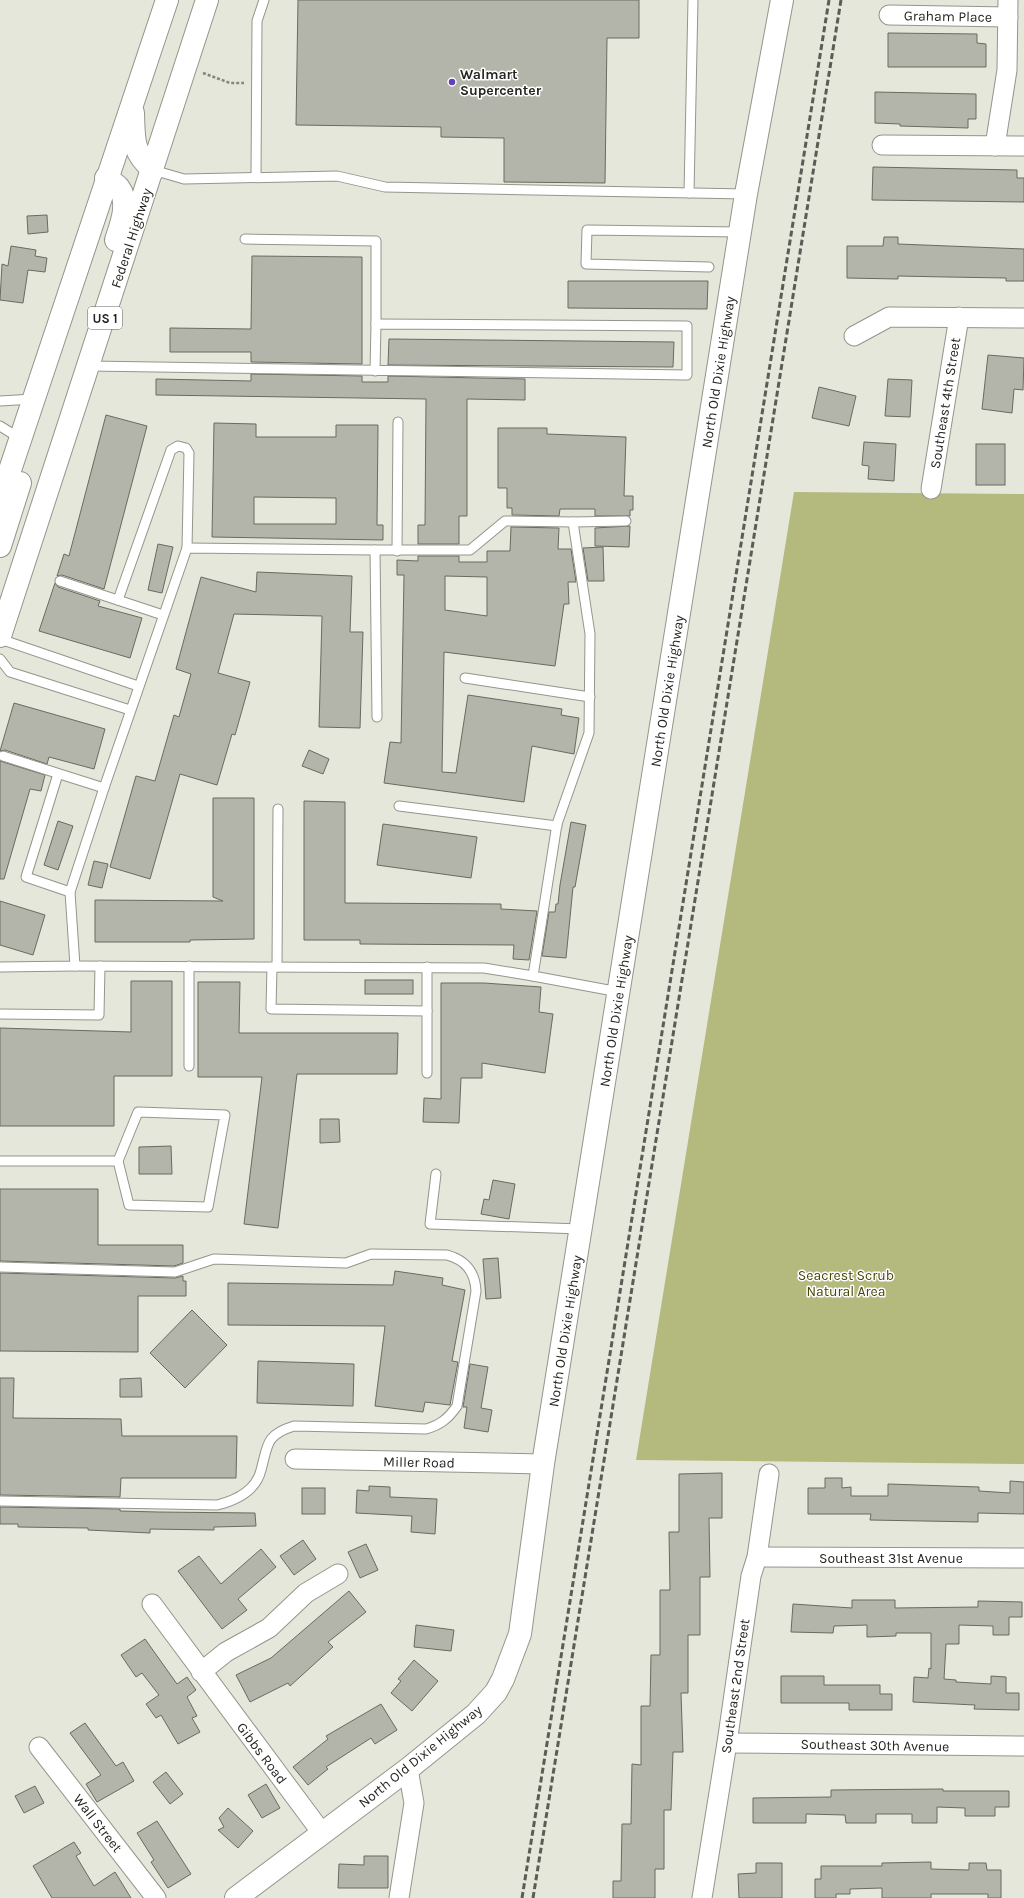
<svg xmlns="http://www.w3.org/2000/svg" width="1024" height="1898" font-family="Karla,sans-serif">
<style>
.green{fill:#b4b97d}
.building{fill:#b4b5aa;stroke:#696a60;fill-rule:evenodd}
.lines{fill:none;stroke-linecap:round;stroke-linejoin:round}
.lane-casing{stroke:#94958b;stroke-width:11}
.street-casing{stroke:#94958b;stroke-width:21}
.secondary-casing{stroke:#94958b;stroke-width:24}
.primary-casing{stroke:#94958b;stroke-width:24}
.path{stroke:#86867e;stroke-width:2.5;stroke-dasharray:3 2;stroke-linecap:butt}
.lane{stroke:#fff;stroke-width:9}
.street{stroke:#fff;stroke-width:19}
.secondary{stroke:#fff;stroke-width:22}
.primary{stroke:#fff;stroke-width:22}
.rail{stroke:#5c5c56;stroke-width:3;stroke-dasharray:6 3;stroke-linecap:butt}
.poi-dot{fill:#6440b8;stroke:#fff;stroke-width:1.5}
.labels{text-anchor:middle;stroke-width:3;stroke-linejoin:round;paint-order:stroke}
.shield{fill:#fff;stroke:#666664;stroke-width:1}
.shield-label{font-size:13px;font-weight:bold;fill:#252521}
.street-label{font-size:14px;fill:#252521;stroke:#fff}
.poi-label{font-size:14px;font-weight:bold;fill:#252521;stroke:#fff;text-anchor:start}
.park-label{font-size:14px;fill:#464808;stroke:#fff}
</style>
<rect width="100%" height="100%" fill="#e6e7db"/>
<polygon class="green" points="794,492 1024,494 1024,1464 636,1460"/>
<g class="building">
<polygon points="298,0 639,0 639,38 607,38 605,183 504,182 504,138 441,137 441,127 296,125"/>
<polygon points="888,33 977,34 977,43 986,44 986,67 888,67"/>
<polygon points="875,92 976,94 976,119 968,119 968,128 900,126 900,124 875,123"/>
<polygon points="873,167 1017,170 1017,178 1024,178 1024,202 872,200"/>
<polygon points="47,215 48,232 28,234 27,216"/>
<polygon points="884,237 898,237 898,244 1024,249 1024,281 1006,281 1006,278 947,277 898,276 898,279 847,278 847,246 883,246"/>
<polygon points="11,246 36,250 35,256 47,258 45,272 28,270 23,303 0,300 2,264 8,266"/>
<polygon points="252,256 362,257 362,364 251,362 251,352 170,352 170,328 251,329"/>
<polygon points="568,281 708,281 707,309 568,308"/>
<polygon points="389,339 674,342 673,367 388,365"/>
<polygon points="988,355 1024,358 1023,390 1014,389 1012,413 982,409"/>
<polygon points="251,374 362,376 362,382 388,382 388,376 525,379 525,400 467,399 467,516 459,516 459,544 418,544 418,525 425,525 426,399 156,395 156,379 251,381"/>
<polygon points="888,379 912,380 910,417 885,416"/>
<polygon points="819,387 856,396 849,426 812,418"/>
<polygon points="106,415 147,426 104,589 62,575 57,576 64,554 69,556"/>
<path d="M214 423 256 424V437H336V425H378L377 525H383V540L212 537ZM254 497 336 498V524H254Z"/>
<polygon points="498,428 547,428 547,434 626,437 624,496 633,496 633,510 630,510 630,516 595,516 595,509 560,509 559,516 512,515 512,508 507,508 507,488 498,488"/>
<polygon points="864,442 896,444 894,481 868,479 869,466 862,465"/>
<rect x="976" y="444" width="29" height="41"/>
<polygon points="630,526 629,547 595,546 595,528"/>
<path d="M511 527 559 528 558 549H571L576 582H568L569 604H564L555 666 444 652 442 772 456 773 468 695 562 709 561 715 579 718 574 754 532 746 524 802 384 783 390 742 401 743 404 575H397V560L418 561V556H459V562H487V551H510ZM445 576 487 577V616L445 610Z"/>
<polygon points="158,544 173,547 162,593 148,590"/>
<polygon points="603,547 604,581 588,581 583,548"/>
<polygon points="257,572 352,576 350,632 363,632 360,728 319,727 322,616 234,614 218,673 250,682 235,735 232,734 217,785 180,774 150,879 110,867 136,776 155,781 174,715 179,717 191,674 176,669 201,577 256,592"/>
<polygon points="55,583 58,587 100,601 98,606 142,618 130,658 39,631"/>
<polygon points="14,703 105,729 94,769 49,757 47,764 5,750 0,751"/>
<polygon points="309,750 329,759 323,774 302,766"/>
<polygon points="0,761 45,775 41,791 30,789 4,879 0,879"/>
<polygon points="213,798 254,798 254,939 190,940 190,942 95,942 95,900 223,901 213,897"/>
<polygon points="304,801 345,802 345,903 501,904 501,909 537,911 529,960 513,959 514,945 360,944 360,940 304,940"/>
<polygon points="58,821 73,826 58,870 44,865"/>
<polygon points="571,822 586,825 575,887 573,887 566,958 542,956 549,912 555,912 556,904 558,904 560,885"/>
<polygon points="383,824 477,837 471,878 377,865"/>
<polygon points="94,861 108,864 102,888 88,885"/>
<polygon points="0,901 45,915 33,955 0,945"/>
<rect x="365" y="980" width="48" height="14"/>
<polygon points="131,981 172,981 172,1076 114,1076 114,1126 0,1126 0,1028 131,1032"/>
<polygon points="198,982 240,982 239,1033 398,1033 397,1074 297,1074 278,1228 244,1224 262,1077 198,1077"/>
<polygon points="441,983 484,983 541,987 539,1012 553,1014 545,1073 482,1063 482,1078 461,1078 459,1123 423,1122 424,1098 441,1099"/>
<polygon points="320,1119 339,1119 340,1142 320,1143"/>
<polygon points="171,1146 172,1174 139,1174 139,1147"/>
<polygon points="493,1180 515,1184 509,1219 481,1214 484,1199 489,1200"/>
<polygon points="0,1189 98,1189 98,1245 183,1245 183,1263 174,1266 0,1261"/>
<polygon points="498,1258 501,1298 486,1299 483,1259"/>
<polygon points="395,1271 443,1278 442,1285 465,1290 452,1361 458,1362 450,1405 425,1402 423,1412 375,1406 385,1326 228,1325 228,1283 393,1285"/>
<polygon points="0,1273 175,1278 183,1276 183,1281 186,1281 186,1296 138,1296 138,1352 0,1351"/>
<polygon points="192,1310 227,1345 185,1388 150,1353"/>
<polygon points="258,1361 354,1364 353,1406 257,1403"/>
<polygon points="470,1364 488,1367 481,1408 492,1410 488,1432 464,1428 467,1407 463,1407"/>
<polygon points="0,1378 14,1378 13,1418 121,1419 122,1436 237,1436 236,1478 121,1478 120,1497 0,1495"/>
<polygon points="141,1378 142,1397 120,1397 120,1379"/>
<polygon points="722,1473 722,1518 709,1518 710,1577 700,1577 700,1635 688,1635 688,1693 681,1693 683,1752 673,1752 671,1810 664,1810 664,1869 655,1869 655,1898 613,1898 613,1881 621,1881 622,1824 631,1824 632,1764 641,1765 641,1706 650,1706 651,1655 660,1655 660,1590 670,1590 669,1532 679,1532 679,1474"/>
<polygon points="825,1478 842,1478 842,1488 851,1487 851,1496 888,1496 888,1484 979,1487 979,1491 1010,1493 1010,1481 1024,1482 1024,1514 978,1513 978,1522 870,1520 871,1514 808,1514 808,1488 825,1488"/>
<polygon points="369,1486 390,1487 390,1497 437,1499 435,1534 411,1532 412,1516 356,1513 357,1490 369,1491"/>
<rect x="302" y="1488" width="23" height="26"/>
<polygon points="0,1507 120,1509 120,1511 158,1512 255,1513 256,1526 214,1527 214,1530 150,1529 150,1533 88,1530 88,1528 18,1527 18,1524 0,1524"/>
<polygon points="303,1540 316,1559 294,1575 280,1556"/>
<polygon points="366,1544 378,1570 360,1578 348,1552"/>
<polygon points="261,1549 276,1567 238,1599 247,1610 222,1629 178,1571 199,1556 221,1584"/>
<polygon points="349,1591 366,1612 328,1642 333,1647 290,1686 288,1683 250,1702 236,1675 271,1658"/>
<polygon points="852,1600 895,1600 895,1608 978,1607 978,1601 1022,1602 1022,1617 1009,1617 1009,1635 993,1635 993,1626 959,1625 959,1644 946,1644 944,1679 956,1680 956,1682 991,1684 991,1676 1006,1677 1006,1693 1019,1693 1019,1710 974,1709 975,1705 913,1702 914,1677 928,1678 929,1668 931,1669 931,1633 896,1633 896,1636 867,1637 867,1625 834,1626 833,1633 791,1632 793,1604 852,1608"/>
<polygon points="416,1625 454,1630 451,1651 414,1647"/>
<polygon points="145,1639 177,1684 187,1677 196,1690 187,1697 197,1716 192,1718 200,1732 178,1744 161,1715 156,1718 146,1704 159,1695 142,1673 136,1677 121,1655"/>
<polygon points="414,1660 438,1681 412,1711 391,1693 401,1681 398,1679"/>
<polygon points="781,1676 824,1676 824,1685 880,1685 880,1694 892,1694 892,1710 849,1710 849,1703 781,1703"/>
<polygon points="381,1704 397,1730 375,1744 371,1738 326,1767 328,1769 308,1785 293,1767 328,1739 326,1736"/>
<polygon points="85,1723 116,1766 123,1762 134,1781 97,1802 86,1784 101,1775 70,1733"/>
<polygon points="166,1772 183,1794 170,1804 153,1782"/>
<polygon points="266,1784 280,1808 262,1818 248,1795"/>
<polygon points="35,1786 44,1803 24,1813 15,1796"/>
<polygon points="943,1789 943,1791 1009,1791 1009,1807 995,1807 995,1816 965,1816 965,1808 937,1807 937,1823 912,1823 912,1814 876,1814 876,1823 846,1823 845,1815 806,1814 806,1823 753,1823 753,1798 831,1797 831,1790"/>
<polygon points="228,1808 253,1831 238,1848 218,1830 224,1827 219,1818"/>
<polygon points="157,1821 191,1874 168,1888 151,1862 154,1860 137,1833"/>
<polygon points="74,1842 81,1853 76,1856 94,1886 115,1872 131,1898 52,1898 33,1866"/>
<polygon points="364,1856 388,1856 388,1888 338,1888 339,1864 364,1865"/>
<polygon points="931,1862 931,1869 969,1870 969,1863 986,1863 987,1870 1001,1870 1001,1898 988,1898 988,1894 931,1894 931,1898 882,1898 882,1888 850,1889 850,1894 836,1894 836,1898 815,1898 815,1879 821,1879 821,1866 882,1866 882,1863"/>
<polygon points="756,1863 782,1863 782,1898 739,1898 738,1874 756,1873"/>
</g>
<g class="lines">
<defs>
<g id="lane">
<polyline points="153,170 184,179 337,176 385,187 746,194"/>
<polyline points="256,177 257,21 264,0"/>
<polyline points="689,193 693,0"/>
<polyline points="245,239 376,241 376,324"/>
<polyline points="709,267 586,264 587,230 740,232"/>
<polyline points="89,366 687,375 687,326 376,324 375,371"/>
<polyline points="0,401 33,399"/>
<polyline points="0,426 21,439"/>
<polyline points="397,551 398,422"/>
<polyline points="60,581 163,615"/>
<polyline points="118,600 171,450 178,446 186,448 189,453 187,548"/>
<polyline points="0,639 138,686"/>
<polyline points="0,659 10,672 130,710"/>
<polyline points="465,678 590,697"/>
<polyline points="377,717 375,550 470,550 505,521 573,522"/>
<polyline points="3,756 104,788 187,548 375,550"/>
<polyline points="58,774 26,877 70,892 104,788"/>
<polyline points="399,806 557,826"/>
<polyline points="75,966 484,968 533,976"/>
<polyline points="189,966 189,1066"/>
<polyline points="0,967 75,966 70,892"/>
<polyline points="272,967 271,1009 427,1011 427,1073"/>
<polyline points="277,967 278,809"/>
<polyline points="619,992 533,976 557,824 589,733 590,634 573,522 626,521"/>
<polyline points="427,1011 427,967"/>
<polyline points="0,1014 99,1015 100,966"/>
<polygon points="138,1112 225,1115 208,1207 129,1205 118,1161"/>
<polyline points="0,1161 118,1161"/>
<polyline points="436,1174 430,1224 581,1229"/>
<path d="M0 1267 175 1272 214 1259 346 1263 371 1254 447 1255C465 1260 475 1271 476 1291L457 1406C448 1419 440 1425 426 1429L294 1426C265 1435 268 1445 261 1470 256 1491 237 1500 217 1505L0 1501"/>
</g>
<g id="street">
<polyline points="889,15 1008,17"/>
<polyline points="882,145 1024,146"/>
<polyline points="995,146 1007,70 1008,0"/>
<polyline points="854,336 889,317 1024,318"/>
<polyline points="931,489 959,317"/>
<polyline points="295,1459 543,1464"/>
<polyline points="757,1557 1024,1558"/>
<polyline points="152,1604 322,1833"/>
<polyline points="201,1672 226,1652 269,1628 306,1593 338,1574"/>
<polyline points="727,1743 1024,1746"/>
<polyline points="39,1747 156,1898"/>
<polyline points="399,1898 414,1803 408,1769"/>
<polyline points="702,1898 727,1743 751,1576 757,1557 769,1474"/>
</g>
<polyline id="secondary" points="236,1898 408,1769 476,1714 496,1692 503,1679 520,1634 543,1464 703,463 746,194 782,0"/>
<g id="primary">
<path d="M133 113C134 141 132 151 153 170"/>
<path d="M106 178C110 181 116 184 119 188 130 203 121 225 116 240"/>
<polyline points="0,500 167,0"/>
<polyline points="0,546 20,483"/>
<polyline points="0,636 207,0"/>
</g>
</defs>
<use href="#lane" class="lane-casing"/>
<use href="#street" class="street-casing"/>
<use href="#secondary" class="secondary-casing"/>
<use href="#primary" class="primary-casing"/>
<polyline class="path" points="203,73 230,83 244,83"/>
<use href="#lane" class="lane"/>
<use href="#street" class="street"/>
<use href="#secondary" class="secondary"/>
<use href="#primary" class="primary"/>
<g class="rail">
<polyline points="522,1898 829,0"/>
<polyline points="533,1898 841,0"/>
</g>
</g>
<circle class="poi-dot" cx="452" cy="82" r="4"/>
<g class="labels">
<rect class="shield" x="88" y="307" width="34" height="22" rx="3"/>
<g class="shield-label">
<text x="105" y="323">US 1</text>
</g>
<g class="street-label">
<text transform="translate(948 16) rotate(1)" y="5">Graham Place</text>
<text transform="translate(131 238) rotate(-72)" y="5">Federal Highway</text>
<text transform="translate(718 372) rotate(-81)" y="5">North Old Dixie Highway</text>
<text transform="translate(945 403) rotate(-81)" y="5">Southeast 4th Street</text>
<text transform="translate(667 691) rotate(-81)" y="5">North Old Dixie Highway</text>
<text transform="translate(616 1011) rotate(-81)" y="5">North Old Dixie Highway</text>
<text transform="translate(565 1331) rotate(-81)" y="5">North Old Dixie Highway</text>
<text transform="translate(419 1462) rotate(1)" y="5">Miller Road</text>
<text x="891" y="1563">Southeast 31st Avenue</text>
<text transform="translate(735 1686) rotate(-82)" y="5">Southeast 2nd Street</text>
<text transform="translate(875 1745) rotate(1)" y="5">Southeast 30th Avenue</text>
<text transform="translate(262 1753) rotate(53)" y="5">Gibbs Road</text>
<text transform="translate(420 1756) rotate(-39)" y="5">North Old Dixie Highway</text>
<text transform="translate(98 1823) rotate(52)" y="5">Wall Street</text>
</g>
<g class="poi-label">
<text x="460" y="79">Walmart<tspan x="460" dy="16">Supercenter</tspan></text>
</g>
<g class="park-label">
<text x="846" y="1280">Seacrest Scrub<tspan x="846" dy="16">Natural Area</tspan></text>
</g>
</g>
</svg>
